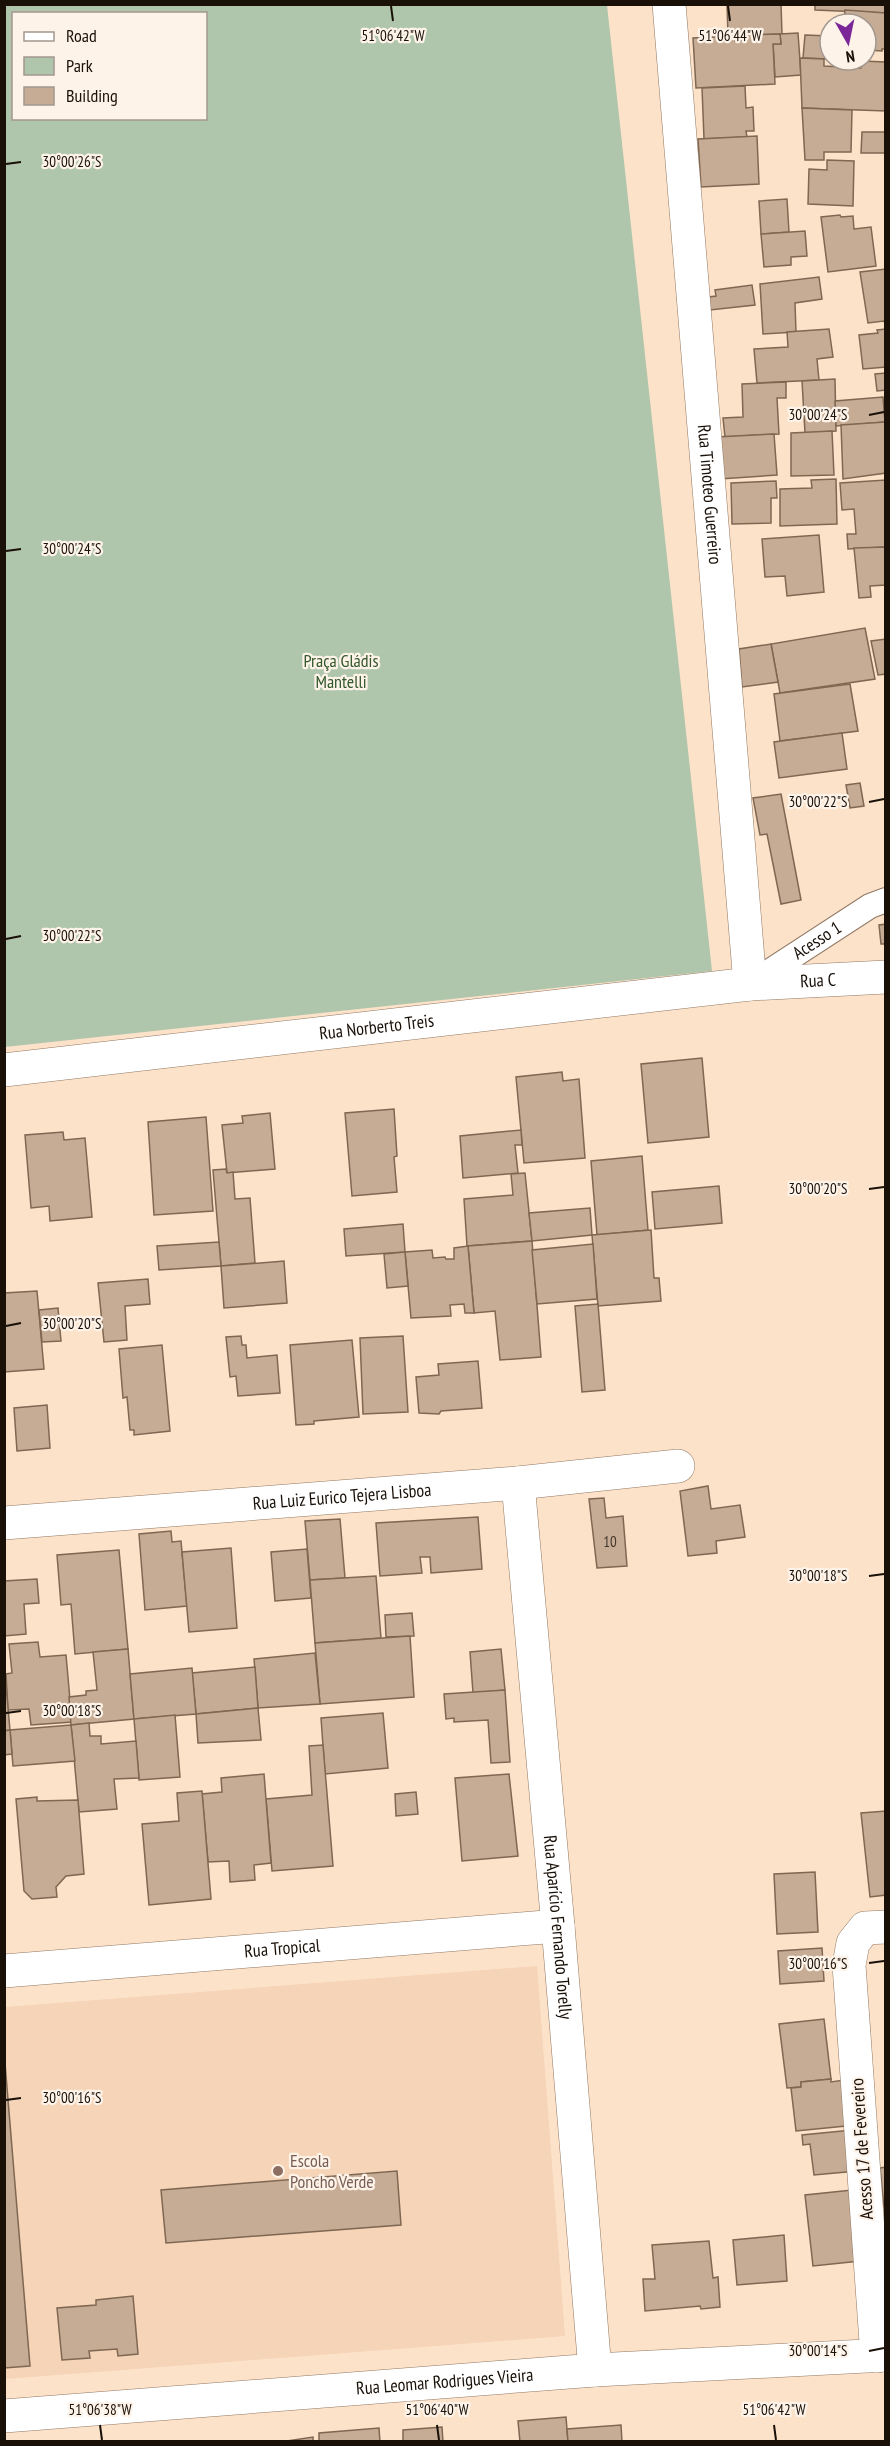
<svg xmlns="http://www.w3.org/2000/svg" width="890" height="2446" font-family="'PT Sans Narrow',sans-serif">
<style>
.built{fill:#f5d4b7}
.green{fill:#b0c6ac;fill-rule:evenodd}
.building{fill:#c6ac95;stroke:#7f6752;stroke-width:1.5}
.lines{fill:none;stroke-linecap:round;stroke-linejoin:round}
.lane-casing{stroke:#917963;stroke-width:26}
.street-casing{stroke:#917963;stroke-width:34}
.lane{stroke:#fff;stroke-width:24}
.street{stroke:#fff;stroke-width:33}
.ticks{fill:none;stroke:#191008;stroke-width:2}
.education-dot{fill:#8d6e63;stroke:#fef3e9;stroke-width:2}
.labels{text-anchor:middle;stroke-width:4.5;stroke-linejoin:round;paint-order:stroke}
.number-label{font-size:15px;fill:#44372b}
.street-label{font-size:18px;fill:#191008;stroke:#fef3e9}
.park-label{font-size:18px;fill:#32572b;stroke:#fef3e9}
.education-label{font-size:18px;fill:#785e54;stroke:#fef3e9;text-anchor:start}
.ticks-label{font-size:15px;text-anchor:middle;fill:#191008;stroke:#fef3e9;stroke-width:4.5;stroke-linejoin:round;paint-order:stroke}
</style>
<rect width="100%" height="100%" fill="#fde2ca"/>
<polygon class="built" points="537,1966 565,2336 5,2379 5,2007"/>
<path class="green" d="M4 5H607L712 971 5 1047ZM14 14H206V118H14Z"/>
<g class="building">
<polygon points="727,4 781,4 782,34 728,36"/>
<polygon points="815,4 885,4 885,13 815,10"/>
<polygon points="845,10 886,13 886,49 882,49 882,51 866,50 866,24 844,24"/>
<polygon points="798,33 801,75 775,77 773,44 781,44 780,34"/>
<polygon points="780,34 781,44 773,44 775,84 696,88 693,38 735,36 735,41 745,40 745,35"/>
<polygon points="805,35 830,36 830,59 803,58"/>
<polygon points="800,58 824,59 824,66 861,68 862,61 886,62 886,111 802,108"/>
<polygon points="745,86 746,108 753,107 754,131 746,131 747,137 704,139 702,88"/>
<polygon points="802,108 852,110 851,152 824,152 824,160 805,160"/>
<polygon points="862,132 886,132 886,153 861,153"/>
<polygon points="757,136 759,184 701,187 698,139"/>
<polygon points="827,160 854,161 853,206 808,204 809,169 827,170"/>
<polygon points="787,199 789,232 761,234 759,201"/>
<polygon points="840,215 841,217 853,216 854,229 871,227 876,266 828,272 821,217"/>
<polygon points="805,231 807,256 791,257 791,265 764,267 761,234"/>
<polygon points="886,269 886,327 884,321 868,323 860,272"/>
<polygon points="819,277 822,299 795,303 796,332 763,334 760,284"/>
<polygon points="752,285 755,305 710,310 709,297 716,296 715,290"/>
<polygon points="829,329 833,357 817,359 819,380 757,383 754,349 788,347 787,332"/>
<polygon points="886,329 886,367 863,369 859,335 878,333 877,330"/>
<polygon points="886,373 886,390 877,391 875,374"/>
<polygon points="835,379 836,431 805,433 802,381"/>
<polygon points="786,382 786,398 777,398 779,434 725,437 723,418 743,417 742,384"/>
<polygon points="883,397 885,422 836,426 835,401"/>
<polygon points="885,422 886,473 843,479 841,425"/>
<polygon points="832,431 834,475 791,476 791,433"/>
<polygon points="774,434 777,475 720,479 716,437"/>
<polygon points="836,479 837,524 780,526 780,489 812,488 811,480"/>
<polygon points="886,480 886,547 848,549 847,534 856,534 854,509 842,510 840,483"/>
<polygon points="776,481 777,498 771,498 771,523 732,524 731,483"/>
<polygon points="819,535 824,592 787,596 785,576 765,577 762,539"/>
<polygon points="886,547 886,585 870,586 871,597 859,598 854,548"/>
<polygon points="865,628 875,679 780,693 771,644"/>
<polygon points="886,639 886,674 878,675 871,641"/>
<polygon points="771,644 778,682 742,687 739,649"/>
<polygon points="850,684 858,731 780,741 774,694"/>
<polygon points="842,733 847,769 779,778 774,742"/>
<polygon points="860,783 864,806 850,808 846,785"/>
<polygon points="781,794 801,900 781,904 767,834 760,835 753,798"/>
<polygon points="886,924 886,944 881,944 879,925"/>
<polygon points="702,1058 709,1137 648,1143 641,1064"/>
<polygon points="562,1072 563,1081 579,1079 585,1158 524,1163 516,1077"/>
<polygon points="394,1109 397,1156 394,1157 397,1192 352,1196 345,1113"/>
<polygon points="270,1113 275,1169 227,1173 222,1125 243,1123 242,1116"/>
<polygon points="206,1117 213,1211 154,1215 148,1122"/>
<polygon points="521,1130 522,1145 515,1145 518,1173 463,1178 460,1136"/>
<polygon points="63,1132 64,1140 85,1138 92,1217 50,1221 49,1206 31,1208 25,1135"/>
<polygon points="642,1156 648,1230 597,1235 591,1161"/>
<polygon points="226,1169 227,1173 233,1172 235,1199 250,1198 255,1263 221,1266 213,1170"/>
<polygon points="525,1173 532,1241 467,1246 464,1199 513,1195 511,1174"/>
<polygon points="719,1186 722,1223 655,1229 652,1192"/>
<polygon points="590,1208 592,1235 532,1241 529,1213"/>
<polygon points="403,1224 405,1252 346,1256 344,1229"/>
<polygon points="651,1230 654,1278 659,1278 661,1301 598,1306 592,1235"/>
<polygon points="532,1241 541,1357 500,1360 495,1311 474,1313 468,1246"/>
<polygon points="219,1242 221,1266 159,1270 157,1246"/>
<polygon points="593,1244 597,1299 537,1304 532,1250"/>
<polygon points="468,1246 474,1313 465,1313 464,1304 450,1305 451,1316 411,1318 405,1252 432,1250 433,1258 445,1257 446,1259 454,1259 454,1248"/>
<polygon points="405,1252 408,1286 387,1288 384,1254"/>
<polygon points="284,1261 287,1303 224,1308 221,1266"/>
<polygon points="148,1279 150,1304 125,1306 127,1340 104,1342 98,1283"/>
<polygon points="37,1291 44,1369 4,1372 4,1293"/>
<polygon points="598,1304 605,1390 582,1392 575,1306"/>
<polygon points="58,1308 61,1341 42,1342 39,1310"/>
<polygon points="241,1336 242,1345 246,1345 247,1358 277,1355 280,1393 238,1396 236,1376 230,1377 226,1337"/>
<polygon points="403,1336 408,1412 363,1414 360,1338"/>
<polygon points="352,1340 359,1417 314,1421 314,1424 296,1425 290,1345"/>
<polygon points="162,1345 170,1431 134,1435 134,1430 130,1430 127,1397 123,1398 119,1349"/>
<polygon points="478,1361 482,1408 441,1411 439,1414 419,1413 416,1377 439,1375 438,1364"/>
<polygon points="47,1405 50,1448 17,1451 14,1408"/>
<polygon points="708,1486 711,1509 740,1505 745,1537 716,1541 717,1553 688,1556 680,1491"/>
<polygon points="604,1498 606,1518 623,1516 627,1566 597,1568 589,1499"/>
<polygon points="478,1517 482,1569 431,1573 430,1557 420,1557 422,1573 380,1576 376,1523"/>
<polygon points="340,1519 345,1578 310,1580 305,1521"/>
<polygon points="171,1531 172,1542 181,1541 187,1606 145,1610 139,1534"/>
<polygon points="231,1548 237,1628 189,1632 182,1552"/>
<polygon points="307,1549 311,1598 275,1601 271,1552"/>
<polygon points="119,1550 128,1649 75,1654 71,1604 61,1605 57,1555"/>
<polygon points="376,1576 381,1638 315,1643 310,1580"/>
<polygon points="37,1579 39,1603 24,1604 26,1634 4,1636 4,1581"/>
<polygon points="412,1613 414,1636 386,1637 385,1615"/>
<polygon points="410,1636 414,1697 320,1704 315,1643"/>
<polygon points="38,1642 40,1657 66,1655 72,1722 31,1725 29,1709 8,1710 6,1674 12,1673 9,1644"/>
<polygon points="128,1649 134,1719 71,1725 69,1697 86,1695 86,1691 97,1690 93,1652"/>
<polygon points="501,1649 505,1690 473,1693 470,1652"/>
<polygon points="315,1653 320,1704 258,1708 254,1659"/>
<polygon points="255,1667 258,1708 196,1714 192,1673"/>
<polygon points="192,1668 196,1714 134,1719 130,1674"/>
<polygon points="6,1686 10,1730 4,1731 4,1687"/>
<polygon points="505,1690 510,1762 491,1763 488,1720 454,1722 454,1718 446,1719 444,1694"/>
<polygon points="258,1708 261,1740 198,1743 196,1714"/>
<polygon points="383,1713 388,1768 325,1774 321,1718"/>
<polygon points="175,1715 180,1777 139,1780 134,1719"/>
<polygon points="89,1723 90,1736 101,1736 101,1744 136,1741 139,1778 114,1779 117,1809 79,1812 71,1725"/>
<polygon points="71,1725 75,1761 13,1766 10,1730"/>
<polygon points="10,1730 12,1754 4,1755 4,1731"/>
<polygon points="323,1745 333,1866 272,1871 266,1799 312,1795 309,1746"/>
<polygon points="264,1774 271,1863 254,1865 255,1880 230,1882 229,1861 208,1862 202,1794 222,1792 221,1778"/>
<polygon points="509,1774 518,1856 462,1861 455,1778"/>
<polygon points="202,1791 211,1899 149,1905 142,1824 179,1821 177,1793"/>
<polygon points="416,1792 418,1814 396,1816 395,1794"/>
<polygon points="37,1797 37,1801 78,1800 84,1874 66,1876 56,1887 57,1897 32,1899 24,1891 16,1799"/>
<polygon points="886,1811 886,1895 870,1897 861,1813"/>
<polygon points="815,1872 818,1932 777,1934 774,1874"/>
<polygon points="822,1948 824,1981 780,1984 778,1951"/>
<polygon points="824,2019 831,2079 801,2082 801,2087 787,2088 779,2024"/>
<polygon points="4,2051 30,2366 4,2368"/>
<polygon points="831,2079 831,2082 851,2079 856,2125 796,2131 791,2088 801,2087 801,2082"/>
<polygon points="852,2130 857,2171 814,2175 810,2144 803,2145 802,2135"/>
<polygon points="886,2167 886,2227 880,2168"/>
<polygon points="397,2171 401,2225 166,2243 161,2190"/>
<polygon points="852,2190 860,2261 813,2266 805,2195"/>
<polygon points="784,2235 787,2281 737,2285 733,2240"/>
<polygon points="709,2241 713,2278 718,2277 720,2307 701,2309 700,2306 645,2311 643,2279 655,2279 652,2245"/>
<polygon points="133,2296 138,2354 118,2356 117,2349 89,2351 90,2358 62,2360 57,2308 96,2305 96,2300"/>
<polygon points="566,2417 568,2442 520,2442 518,2421"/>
<polygon points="621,2425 622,2442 568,2442 567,2429"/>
<polygon points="442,2427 443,2442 403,2442 403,2430"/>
<polygon points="379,2428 380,2442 319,2442 319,2433"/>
<polygon points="313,2437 313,2442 280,2442"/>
</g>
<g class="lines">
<defs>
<g id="lane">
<path id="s1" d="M750 984 870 906 886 900"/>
</g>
<g id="street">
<path id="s2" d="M669 4 750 984"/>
<path id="s3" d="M4 1070 750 984 886 977"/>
<path id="s4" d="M518 1483 558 1926 595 2370"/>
<path id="s5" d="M4 1523 518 1483 678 1466"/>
<path id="s6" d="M4 1971 558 1926"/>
<polyline points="877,2356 849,1965 853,1943 865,1928 886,1927"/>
<path id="s7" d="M4 2416 595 2370 886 2355"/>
</g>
</defs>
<use href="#lane" class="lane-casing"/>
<use href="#street" class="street-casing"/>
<use href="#lane" class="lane"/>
<use href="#street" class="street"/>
</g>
<path class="ticks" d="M391 6 393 21M728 6 730 21M6 164 21 162M869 415 884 412M6 551 21 549M869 802 884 799M6 939 21 936M869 1189 884 1187M6 1326 21 1323M869 1576 884 1574M6 1713 21 1711M869 1963 884 1961M6 2100 21 2098M869 2351 884 2348M100 2425 102 2440M437 2425 439 2440M774 2425 776 2440"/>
<circle class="education-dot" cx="278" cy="2171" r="6"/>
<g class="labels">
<g class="number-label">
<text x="610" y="1547">10</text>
</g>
<g class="street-label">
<text dy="6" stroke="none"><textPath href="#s2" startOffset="492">Rua Timoteo Guerreiro</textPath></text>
<text dy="6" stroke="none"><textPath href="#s1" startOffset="80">Acesso 1</textPath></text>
<text dy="6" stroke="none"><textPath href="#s3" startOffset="819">Rua C</textPath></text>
<text dy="6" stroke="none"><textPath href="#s3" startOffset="375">Rua Norberto Treis</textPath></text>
<text dy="6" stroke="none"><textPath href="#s5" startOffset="339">Rua Luiz Eurico Tejera Lisboa</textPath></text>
<text dy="6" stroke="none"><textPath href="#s4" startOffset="446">Rua Aparício Fernando Torelly</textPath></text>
<text dy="6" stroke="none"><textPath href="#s6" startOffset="279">Rua Tropical</textPath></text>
<text transform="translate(862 2149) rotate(-94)" y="6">Acesso 17 de Fevereiro</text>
<text dy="6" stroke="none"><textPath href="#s7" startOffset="442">Rua Leomar Rodrigues Vieira</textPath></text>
</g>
<g class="park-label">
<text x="341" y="667">Praça Gládis<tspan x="341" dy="21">Mantelli</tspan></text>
</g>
<g class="education-label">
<text x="290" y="2167">Escola<tspan x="290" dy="21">Poncho Verde</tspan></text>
</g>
</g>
<g class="ticks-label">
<text x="393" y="41">51°06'42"W</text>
<text x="730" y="41">51°06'44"W</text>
<text x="72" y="167">30°00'26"S</text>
<text x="818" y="420">30°00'24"S</text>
<text x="72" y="554">30°00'24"S</text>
<text x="818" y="807">30°00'22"S</text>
<text x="72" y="941">30°00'22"S</text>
<text x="818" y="1194">30°00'20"S</text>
<text x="72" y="1329">30°00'20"S</text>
<text x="818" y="1581">30°00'18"S</text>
<text x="72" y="1716">30°00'18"S</text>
<text x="818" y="1969">30°00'16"S</text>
<text x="72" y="2103">30°00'16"S</text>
<text x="818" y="2356">30°00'14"S</text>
<text x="100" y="2415">51°06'38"W</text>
<text x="437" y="2415">51°06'40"W</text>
<text x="774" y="2415">51°06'42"W</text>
</g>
<rect width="890" height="2446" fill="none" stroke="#191008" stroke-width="12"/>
<rect x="12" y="12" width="195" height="108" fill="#fef3e9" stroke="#a2988f" stroke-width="1.5"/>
<rect x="24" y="32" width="30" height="9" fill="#ffffff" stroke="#a2988f" stroke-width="1.5"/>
<text x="66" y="42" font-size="18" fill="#191008">Road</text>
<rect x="24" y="57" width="30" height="18" fill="#b0c6ac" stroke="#a2988f" stroke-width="1.5"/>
<text x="66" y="72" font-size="18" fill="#191008">Park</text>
<rect x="24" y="87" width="30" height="18" fill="#c6ac95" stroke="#a2988f" stroke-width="1.5"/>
<text x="66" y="102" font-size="18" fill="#191008">Building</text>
<g transform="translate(848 42) rotate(171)"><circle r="28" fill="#fef3e9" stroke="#a2988f" stroke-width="1.5"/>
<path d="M0-4.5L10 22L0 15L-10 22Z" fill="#7b2797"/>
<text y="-9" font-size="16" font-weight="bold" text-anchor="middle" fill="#191008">N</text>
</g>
</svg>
